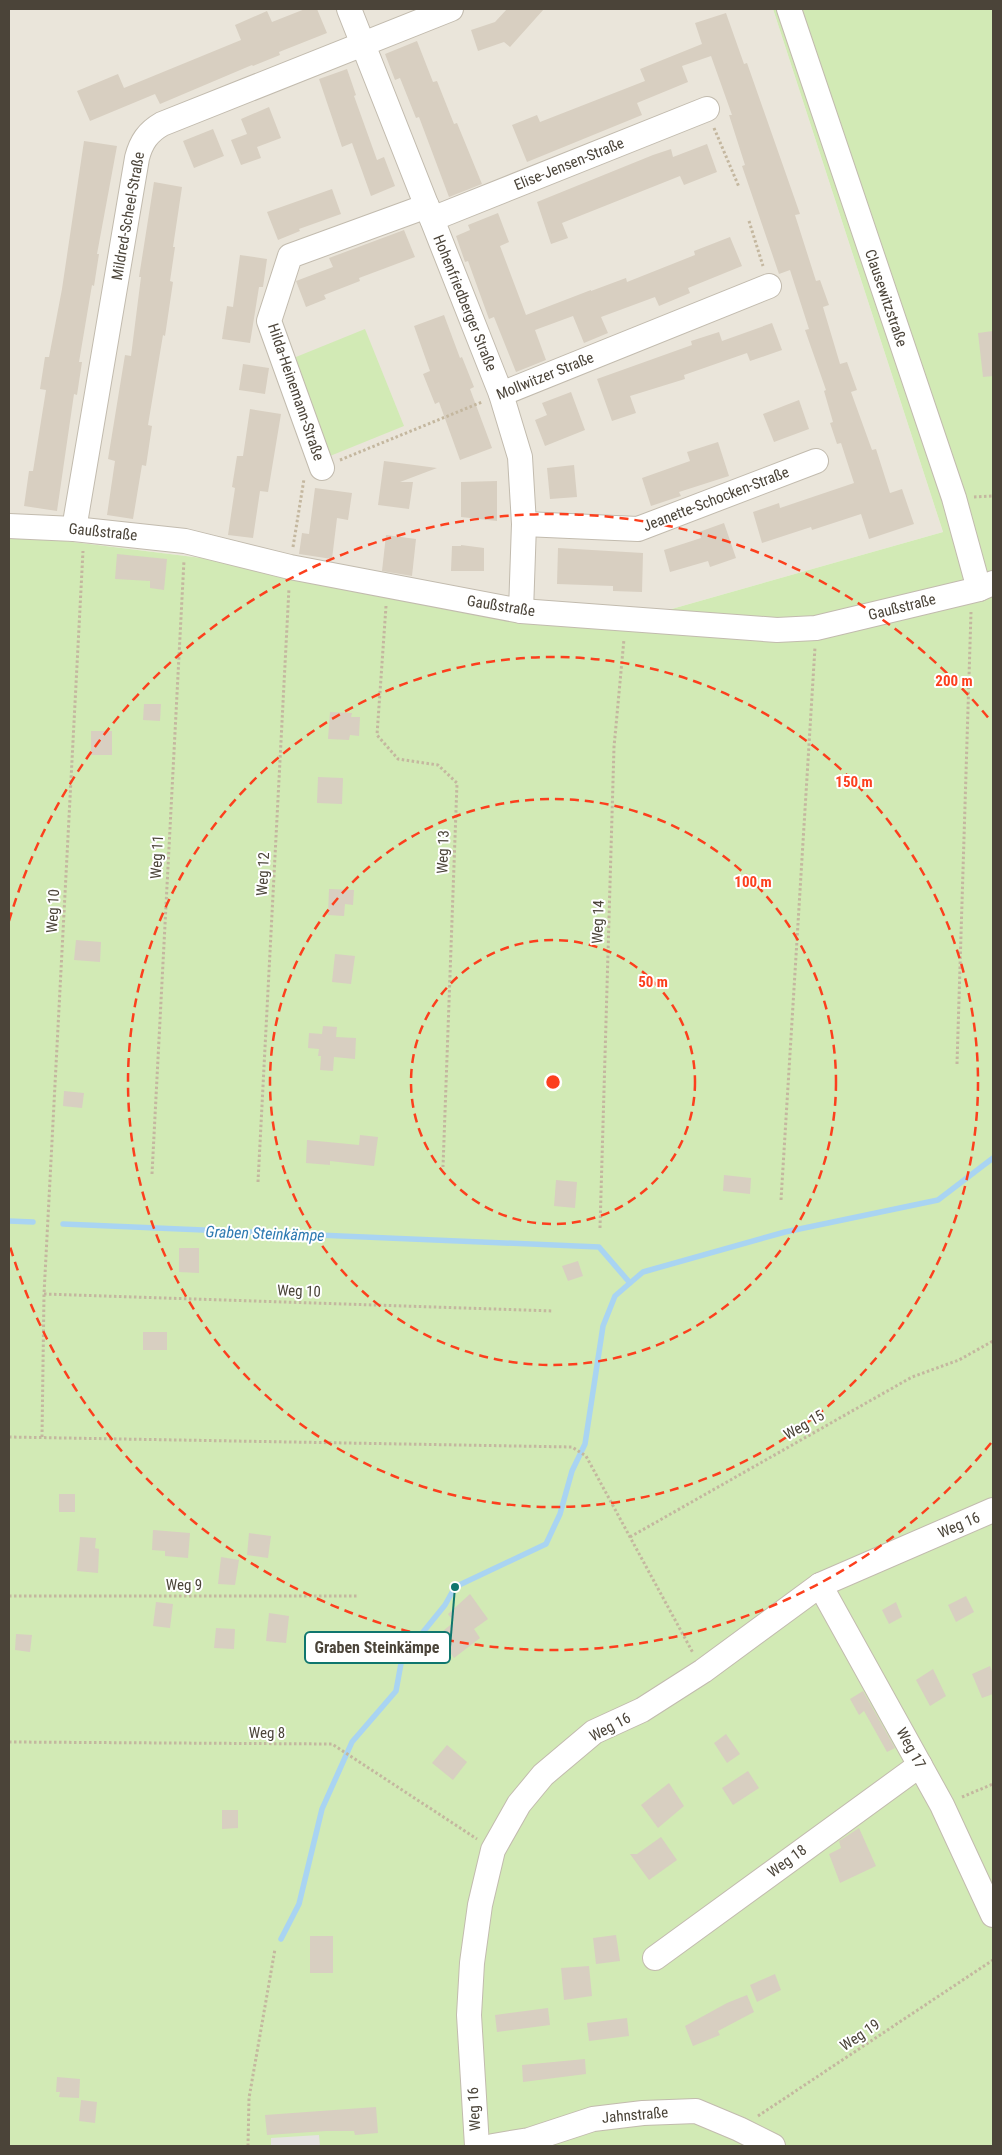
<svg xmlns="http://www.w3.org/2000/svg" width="1002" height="2155" font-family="'Roboto Condensed',sans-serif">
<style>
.residential{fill:#eae5da}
.green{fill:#d2eab5}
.parking{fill:#e5e3e0}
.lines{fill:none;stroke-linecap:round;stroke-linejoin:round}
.stream{stroke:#a9d4f2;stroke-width:5.5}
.building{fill:#d8cfc1}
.minor-casing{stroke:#c2bbae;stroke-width:26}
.path{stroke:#c4b79f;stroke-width:3;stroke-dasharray:2.5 2.5;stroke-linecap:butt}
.minor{stroke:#fff;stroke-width:24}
.ring{fill:none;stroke:#fc3f1d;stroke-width:2.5;stroke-dasharray:9 6}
.labels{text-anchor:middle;stroke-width:4;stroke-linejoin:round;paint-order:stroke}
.street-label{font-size:15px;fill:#4b4439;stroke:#fff}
.water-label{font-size:16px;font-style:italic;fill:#2e7ab2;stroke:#fff}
.centre{fill:#fc3f1d;stroke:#fff;stroke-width:2.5}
.ring-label{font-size:15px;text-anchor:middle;font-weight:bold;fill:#fc3f1d;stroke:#fff;stroke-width:4;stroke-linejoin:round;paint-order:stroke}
.leader{fill:none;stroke:#0f766e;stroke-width:2}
.callout-dot{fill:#0f766e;stroke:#fff;stroke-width:2}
.callout{fill:#fff;stroke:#0f766e;stroke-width:2}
.callout-label{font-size:16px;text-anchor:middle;font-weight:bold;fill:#4b4439}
</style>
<rect width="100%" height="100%" fill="#f6f3ec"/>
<polygon class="residential" points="9,9 773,9 943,532 654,614 9,534"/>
<g class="green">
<polygon points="773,9 993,9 993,2146 9,2146 9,534 654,614 943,532"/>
<polygon points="365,329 404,426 330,456 291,359"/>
</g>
<polygon class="parking" points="319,2135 320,2146 271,2146 271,2138"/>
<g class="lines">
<g class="stream">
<polyline points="9,1221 33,1222"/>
<polyline points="63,1224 599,1247 630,1283 615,1296 603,1326 585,1444 572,1471 560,1514 546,1544 455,1587 445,1605 402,1658 396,1691 352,1742 322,1809 299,1904 281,1939"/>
<polyline points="630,1283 643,1272 785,1232 938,1200 993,1158"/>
</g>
</g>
<g class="building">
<polygon points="305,9 317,9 327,33 279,52 280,55 253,66 252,65 160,104 155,94 90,121 77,91 118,74 124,88 241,40 235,25 267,11 272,22"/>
<polygon points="507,9 544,9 510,47 504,42 478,51 471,30 495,22"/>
<polygon points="726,13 744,64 747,63 800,214 795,215 816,281 820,280 829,305 823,307 840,364 847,362 857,390 851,392 872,450 876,449 890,493 902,489 914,524 869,539 861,514 812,530 811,527 762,543 753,512 779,503 780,508 854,483 841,443 837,444 830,423 833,422 824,391 826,390 805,330 809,329 790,270 779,274 742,166 745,165 729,115 732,115 711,56 682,66 688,82 637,103 642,115 527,162 512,125 537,115 540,122 645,81 640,69 702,44 695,23"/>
<polygon points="417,41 433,82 437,81 454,124 457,123 482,184 449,197 419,117 416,118 400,78 395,80 385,54"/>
<polygon points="347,69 356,95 354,96 377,160 384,157 395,186 371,196 352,143 342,147 319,79"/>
<polygon points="269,107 281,138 257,147 261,158 241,165 231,140 247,134 241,119"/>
<polygon points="213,129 224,156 194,168 183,141"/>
<polygon points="84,141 117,146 97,254 99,254 94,286 92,285 79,362 82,362 77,395 74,394 57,511 24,506 29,471 33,471 46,390 40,389 45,357 49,357 62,289"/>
<polygon points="707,144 717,172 684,185 680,176 562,223 568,238 551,244 537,202 653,155 671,149 673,157"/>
<polygon points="154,182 182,187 173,247 175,247 170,281 173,282 165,336 163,335 148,425 152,426 146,466 142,465 133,519 107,515 115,461 108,459 125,355 131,356 141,277 139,277"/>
<polygon points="332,189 341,214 299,229 300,231 278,240 267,212"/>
<polygon points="498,213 509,242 500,246 526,315 591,290 591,291 626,278 627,282 695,255 694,251 730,237 742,266 688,288 690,293 659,306 655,297 601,317 608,333 584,343 573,316 535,330 546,360 516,372 494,317 489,319 468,261 465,262 456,236 470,230 468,225"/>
<polygon points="404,230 415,257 359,278 360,281 324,295 326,299 306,307 296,281 333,267 329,258"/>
<polygon points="240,255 267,259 263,287 259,287 250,343 222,339 227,306 233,307"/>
<polygon points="444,315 460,358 462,357 474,387 470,389 492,448 460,460 439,402 435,404 423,374 430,371 414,326"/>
<polygon points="772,323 782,350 750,361 747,353 684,375 685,379 630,396 636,413 612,421 597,379 692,345 691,341 719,332 722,341"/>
<polygon points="993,331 993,376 983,377 978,333"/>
<polygon points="243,364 269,368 265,394 239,390"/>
<polygon points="571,392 585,430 545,446 535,420 547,415 542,403"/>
<polygon points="799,400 809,429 774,442 763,414"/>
<polygon points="250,409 281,414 268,492 260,491 253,538 228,535 235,488 232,487 237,456 243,456"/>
<polygon points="718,442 729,476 679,492 681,496 651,506 642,478 690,461 687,452"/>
<polygon points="384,461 437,468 400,482 413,482 409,509 378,505"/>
<polygon points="574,465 577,497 550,499 547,468"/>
<polygon points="497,481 497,521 461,517 461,482"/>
<polygon points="315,488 352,493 348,520 337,518 332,559 299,554 302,533 309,534"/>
<polygon points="724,523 736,558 710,567 708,561 670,572 664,550 701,538 699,532"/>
<polygon points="386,535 416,539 412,576 382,571"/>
<polygon points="461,545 484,548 484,571 451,571 452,546 461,546"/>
<polygon points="558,548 643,553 642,592 613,591 613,586 557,584"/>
<polygon points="117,554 167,559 164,590 150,588 150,581 115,579"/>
<polygon points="144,704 161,704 160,721 143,720"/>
<polygon points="330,712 352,713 351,717 360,717 359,736 350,735 349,740 328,739"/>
<rect x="91" y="731" width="21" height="24"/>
<polygon points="318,777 343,778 342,804 317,803"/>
<polygon points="329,889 354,890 353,905 345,904 344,916 328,915"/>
<polygon points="76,940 101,942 100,962 74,960"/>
<polygon points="335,954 355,956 351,984 332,982"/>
<polygon points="323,1026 337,1027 336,1037 356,1038 355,1059 334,1057 333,1071 320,1070 321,1056 318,1056 319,1049 308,1048 309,1033 322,1034"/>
<polygon points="64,1091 84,1093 82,1108 63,1106"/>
<polygon points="360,1135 378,1137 374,1166 330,1161 330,1165 306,1163 307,1140 359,1145"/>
<polygon points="724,1175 751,1178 750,1194 723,1191"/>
<polygon points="556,1180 577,1182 575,1208 554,1206"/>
<polygon points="179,1248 199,1248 199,1273 179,1272"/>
<polygon points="578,1261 583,1276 568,1281 562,1266"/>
<rect x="143" y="1332" width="24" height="18"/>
<rect x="59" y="1494" width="16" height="18"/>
<polygon points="153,1530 190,1533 188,1558 165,1556 165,1551 152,1550"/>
<polygon points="249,1533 271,1536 268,1558 247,1555"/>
<polygon points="80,1537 96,1538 95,1548 99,1549 98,1573 77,1571"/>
<polygon points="221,1557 239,1560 235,1585 218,1584"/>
<polygon points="470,1594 488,1619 474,1629 480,1638 454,1658 438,1635 454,1622 448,1614"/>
<polygon points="966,1596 974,1612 956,1622 948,1605"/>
<polygon points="156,1602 173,1604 170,1628 153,1626"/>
<polygon points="896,1602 902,1617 889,1624 882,1610"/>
<polygon points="269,1613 289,1616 286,1643 266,1641"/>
<polygon points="216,1628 235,1629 234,1649 214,1648"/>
<polygon points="16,1634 32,1635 30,1652 15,1650"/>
<polygon points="990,1666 993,1674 993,1694 982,1698 972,1674"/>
<polygon points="933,1669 946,1696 930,1706 916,1680"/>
<polygon points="863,1691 895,1748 887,1752 864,1711 859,1715 850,1699"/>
<polygon points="726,1734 740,1754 727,1763 714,1743"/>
<polygon points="447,1745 467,1762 453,1780 432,1763"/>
<polygon points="748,1771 759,1788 733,1805 722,1788"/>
<polygon points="669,1783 684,1806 658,1828 641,1805"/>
<polygon points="222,1810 238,1810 238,1828 222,1829"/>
<polygon points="859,1828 876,1866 840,1883 829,1854 841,1848 839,1841"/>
<polygon points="661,1837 677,1860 649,1880 630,1854 637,1854"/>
<polygon points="616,1935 620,1961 596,1964 593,1938"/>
<rect x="310" y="1936" width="23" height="37"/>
<polygon points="589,1966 592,1996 564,2000 561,1968"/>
<polygon points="775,1974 781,1990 757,2002 750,1985"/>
<polygon points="747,1995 754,2012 718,2031 720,2035 693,2046 685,2026 727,2003"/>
<polygon points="548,2008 550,2025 497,2032 495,2015"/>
<polygon points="627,2018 629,2036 589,2041 587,2023"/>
<polygon points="585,2059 586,2074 523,2082 522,2065"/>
<polygon points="57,2077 80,2079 79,2098 59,2097 60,2092 56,2092"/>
<polygon points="81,2100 97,2102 95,2123 79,2121"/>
<polygon points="376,2107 378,2133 355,2135 354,2131 326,2131 267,2135 265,2115"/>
</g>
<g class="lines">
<defs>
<g id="minor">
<polyline points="349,9 501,394 520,457 524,524 521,611"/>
<polyline points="789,9 954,498 979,589"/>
<polyline points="432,219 707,109"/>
<polyline points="501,394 769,286"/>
<polyline points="322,468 269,321 290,256 427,206"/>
<polyline points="524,524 638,529 816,461"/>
<polyline points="9,526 74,529 185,541 290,567 521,611 777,630 816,628 979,589 993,583"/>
<path d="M74 529 137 158C141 142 148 132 162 124L451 9"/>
<polyline points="820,1585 942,1805 993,1915"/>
<polyline points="655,1958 920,1765"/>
<polyline points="477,2146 469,2015 472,1963 480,1905 493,1850 519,1804 543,1775 594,1732 642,1710 703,1671 820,1585 993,1510"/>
<polyline points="493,2146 529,2140 593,2119 643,2113 696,2111 739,2129 773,2146"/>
</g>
</defs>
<use href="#minor" class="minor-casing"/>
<g class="path">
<polyline points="714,128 739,187"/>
<polyline points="749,221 763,266"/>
<polyline points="340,460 482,402"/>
<polyline points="974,497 993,496"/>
<polyline points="293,547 304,479"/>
<polyline points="386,606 377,735 398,759 438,765 457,783 443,1167"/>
<polyline points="957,1064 971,612"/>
<polyline points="152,1174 184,560"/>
<polyline points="258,1182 289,588"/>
<polyline points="781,1200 815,647"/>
<polyline points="600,1228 614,747 624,639"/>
<polyline points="44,1294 553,1311"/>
<polyline points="9,1437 572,1447 586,1456 693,1653"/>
<polyline points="42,1437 44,1294 83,551"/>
<polyline points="630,1537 912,1377 959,1360 993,1341"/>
<polyline points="9,1596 359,1596"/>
<polyline points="9,1742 332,1744 477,1839"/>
<polyline points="962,1797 993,1784"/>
<polyline points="758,2116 993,1960"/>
<polyline points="248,2146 249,2098 275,1949"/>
</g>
<use href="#minor" class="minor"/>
</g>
<g class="ring">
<circle cx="553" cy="1082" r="142"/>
<circle cx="553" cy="1082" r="283"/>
<circle cx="553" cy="1082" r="425"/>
<path d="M991 1443A567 567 0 0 1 9 1243M9 921A567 567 0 0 1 991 721"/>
</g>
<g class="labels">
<g class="street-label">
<text transform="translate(569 164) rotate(-22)" y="5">Elise-Jensen-Straße</text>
<text transform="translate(128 216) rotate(-80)" y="5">Mildred-Scheel-Straße</text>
<text transform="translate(886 298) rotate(71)" y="5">Clausewitzstraße</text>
<text transform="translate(465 303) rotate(68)" y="5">Hohenfriedberger Straße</text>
<text transform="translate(545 376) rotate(-22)" y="5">Mollwitzer Straße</text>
<text transform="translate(296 392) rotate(71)" y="5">Hilda-Heinemann-Straße</text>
<text transform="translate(716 499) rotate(-21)" y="5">Jeanette-Schocken-Straße</text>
<text transform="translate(103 532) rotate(6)" y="5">Gaußstraße</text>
<text transform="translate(501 606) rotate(9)" y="5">Gaußstraße</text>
<text transform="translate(902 607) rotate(-14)" y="5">Gaußstraße</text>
<text transform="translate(443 852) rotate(-88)" y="5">Weg 13</text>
<text transform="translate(157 857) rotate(-87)" y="5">Weg 11</text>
<text transform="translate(263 874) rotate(-87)" y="5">Weg 12</text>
<text transform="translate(53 911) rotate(-87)" y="5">Weg 10</text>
<text transform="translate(598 922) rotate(-88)" y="5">Weg 14</text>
<text transform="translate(299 1291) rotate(2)" y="5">Weg 10</text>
<text transform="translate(804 1425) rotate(-30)" y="5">Weg 15</text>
<text transform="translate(959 1525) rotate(-23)" y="5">Weg 16</text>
<text x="184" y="1590">Weg 9</text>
<text transform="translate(610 1727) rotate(-28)" y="5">Weg 16</text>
<text x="267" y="1738">Weg 8</text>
<text transform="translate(911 1748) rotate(61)" y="5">Weg 17</text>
<text transform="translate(787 1861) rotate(-36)" y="5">Weg 18</text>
<text transform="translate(860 2035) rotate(-34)" y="5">Weg 19</text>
<text transform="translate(474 2109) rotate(-93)" y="5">Weg 16</text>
<text transform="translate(635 2115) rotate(-5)" y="5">Jahnstraße</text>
</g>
<g class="water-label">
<text transform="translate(265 1233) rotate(2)" y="6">Graben Steinkämpe</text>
</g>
</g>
<circle cx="553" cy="1082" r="8" class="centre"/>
<g class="ring-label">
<text x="954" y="686">200 m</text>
<text x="854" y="787">150 m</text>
<text x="753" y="887">100 m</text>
<text x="653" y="987">50 m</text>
</g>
<path class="leader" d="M455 1587L450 1647"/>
<circle class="callout-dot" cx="455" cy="1587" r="5"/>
<rect class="callout" x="305" y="1632" width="145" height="31" rx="5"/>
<g class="callout-label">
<text x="377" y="1653">Graben Steinkämpe</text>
</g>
<rect width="1002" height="2155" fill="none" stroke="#4b4439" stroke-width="20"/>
</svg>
